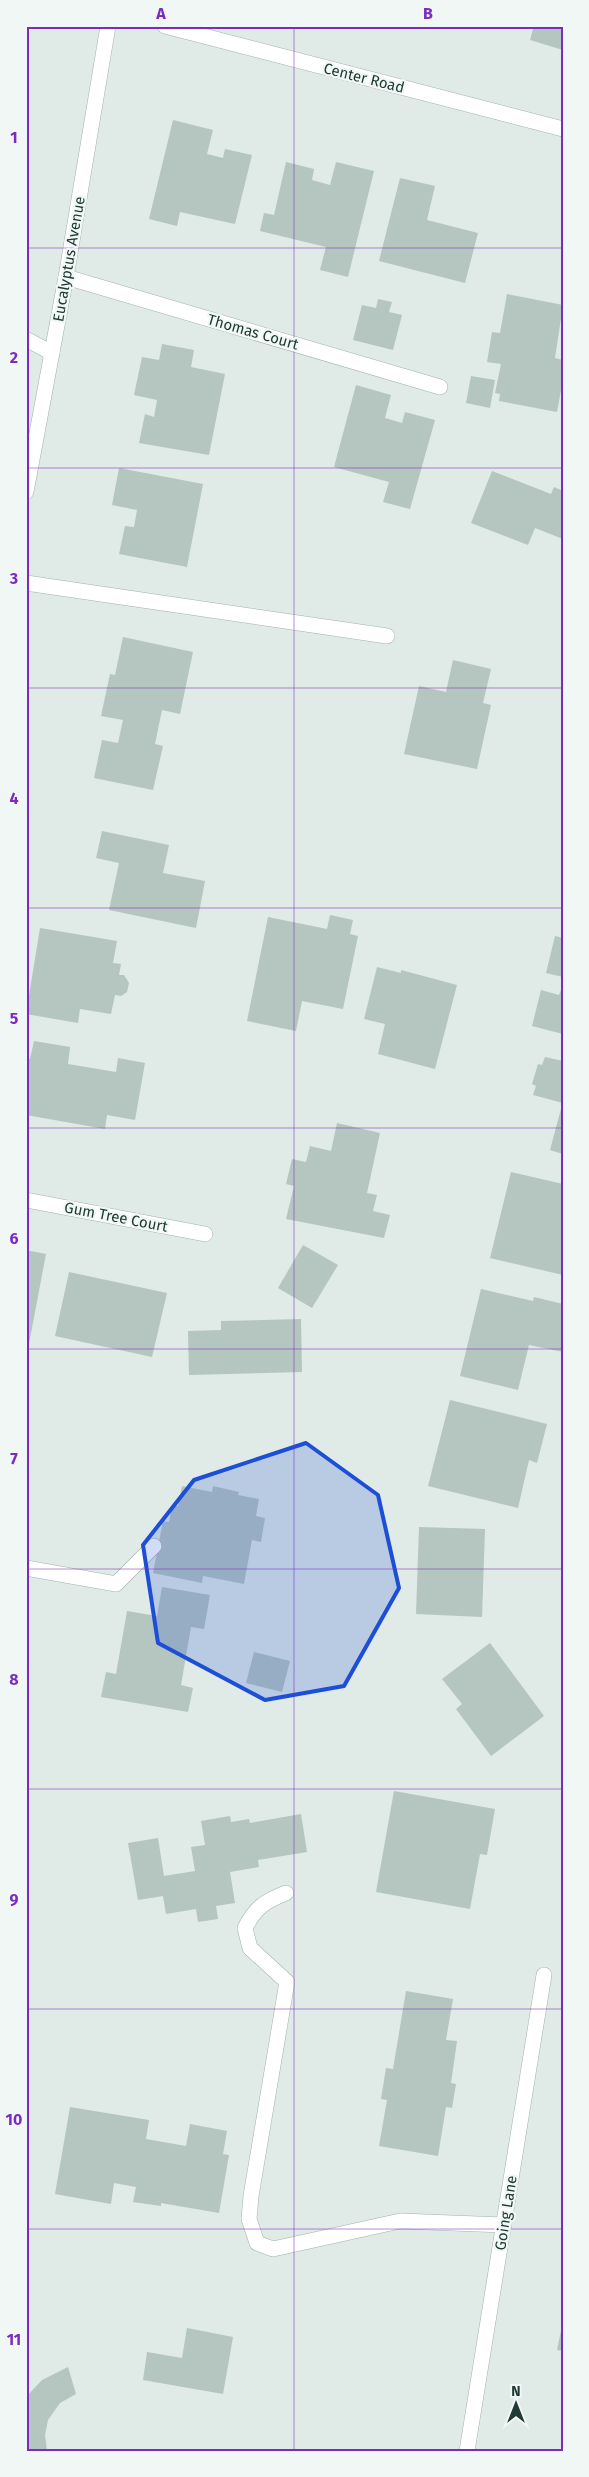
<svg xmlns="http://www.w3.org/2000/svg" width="589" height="2477" font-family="'Fira Sans',sans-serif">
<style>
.building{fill:#b5c5c0}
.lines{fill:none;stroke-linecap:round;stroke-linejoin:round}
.lane-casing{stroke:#a3b2ae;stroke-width:16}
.street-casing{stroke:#a3b2ae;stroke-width:16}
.lane{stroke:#fff;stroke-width:15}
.street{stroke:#fff;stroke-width:15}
.marked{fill:#1d4ed8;fill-opacity:0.2;stroke:#1d4ed8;stroke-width:4;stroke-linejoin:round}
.grid{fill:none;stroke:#7b2cbf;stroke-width:1;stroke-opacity:0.55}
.labels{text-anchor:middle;stroke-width:4.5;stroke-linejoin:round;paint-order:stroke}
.street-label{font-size:15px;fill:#213a36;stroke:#f0f7f4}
.neatline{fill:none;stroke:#7b2cbf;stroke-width:2}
.grid-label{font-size:16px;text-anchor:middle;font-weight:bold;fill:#7b2cbf}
</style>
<rect width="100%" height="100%" fill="#e0eae7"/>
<g class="building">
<polygon points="534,26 563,26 563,50 530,40"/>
<polygon points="173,120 213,130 207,154 223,158 225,149 252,155 235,224 180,212 177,226 149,219"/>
<polygon points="286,162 314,169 312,180 330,185 336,162 374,171 348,277 320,270 326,247 260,231 264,213 274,215"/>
<polygon points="400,178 435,186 427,220 478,233 465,283 379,261"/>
<polygon points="507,294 563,305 555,358 563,360 563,379 557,412 499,401 500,394 495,393 501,364 487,362 492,332 500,333"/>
<polygon points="378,299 392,302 389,312 402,315 393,350 353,340 362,305 376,308"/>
<polygon points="162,344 194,350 191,367 225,374 209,455 139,443 145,414 154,417 157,400 134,395 142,357 159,360"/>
<polygon points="471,376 495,380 490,408 466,403"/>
<polygon points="356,385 391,395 385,418 402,423 405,412 435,420 410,509 383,502 389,482 334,467"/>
<polygon points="119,468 203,484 187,567 119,554 125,526 134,527 137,510 112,505"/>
<polygon points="492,471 551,494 554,487 563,491 563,539 535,528 528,545 471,523"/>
<polygon points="123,637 193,652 180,714 162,710 155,744 163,746 153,790 94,778 102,740 118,743 123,720 101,716 110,674 115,675"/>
<polygon points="453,660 491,669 483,703 491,705 477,769 404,754 419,686 446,692"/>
<polygon points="102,831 169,845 163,873 205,881 196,928 109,910 119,863 96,858"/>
<polygon points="330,915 353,920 350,934 358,936 343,1009 302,1001 296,1031 247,1021 268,917 327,929"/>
<polygon points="40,928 117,941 113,963 121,964 119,975 124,975 129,983 127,992 121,996 115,995 111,1014 80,1009 78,1023 26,1014"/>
<polygon points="555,936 563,938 563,977 546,973"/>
<polygon points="377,967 401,973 401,970 457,985 435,1069 378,1054 385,1024 364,1019"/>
<polygon points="563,985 563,1034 532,1026 541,990 559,995"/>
<polygon points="34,1041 70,1047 68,1064 116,1072 118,1058 145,1063 135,1120 107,1115 105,1129 26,1115 26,1058 30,1059"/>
<polygon points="545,1057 563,1061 563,1103 533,1095 536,1086 532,1084 538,1064 542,1065"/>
<polygon points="562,1105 563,1105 563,1154 550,1150"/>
<polygon points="337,1123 380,1133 367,1193 377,1195 373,1211 390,1215 384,1238 286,1219 294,1186 286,1184 292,1159 306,1162 310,1146 331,1151"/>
<polygon points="511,1172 563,1184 563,1275 490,1258"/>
<polygon points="303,1245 338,1265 312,1308 278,1288"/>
<polygon points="26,1250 46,1254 28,1349 26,1348"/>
<polygon points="69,1272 167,1293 152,1357 55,1336"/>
<polygon points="481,1289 533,1301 534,1297 563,1304 563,1352 529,1345 518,1390 460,1376"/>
<polygon points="301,1319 302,1372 189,1375 188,1331 221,1330 221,1321"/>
<polygon points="450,1400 547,1424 537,1463 529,1460 518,1508 428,1486"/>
<polygon points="182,1486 212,1492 213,1486 239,1492 238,1495 259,1499 256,1516 265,1518 261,1542 252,1540 244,1584 203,1576 202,1583 153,1573 163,1521 169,1522 172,1505 178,1506"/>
<polygon points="419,1527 485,1529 482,1617 416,1614"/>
<polygon points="162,1587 210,1595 204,1629 191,1627 181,1685 193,1688 188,1712 101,1697 106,1672 116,1674 127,1611 157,1616"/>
<polygon points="490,1643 544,1716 491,1756 456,1709 462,1704 442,1679"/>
<polygon points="254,1652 290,1661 282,1692 246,1683"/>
<polygon points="394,1791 495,1809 487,1855 480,1854 470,1909 376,1892"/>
<polygon points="301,1814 307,1852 258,1860 259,1867 230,1872 235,1903 216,1906 218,1919 198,1922 196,1909 166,1914 163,1896 138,1900 128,1843 158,1838 164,1876 195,1871 191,1847 205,1845 201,1821 230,1816 231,1822 249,1819 250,1823"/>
<polygon points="406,1991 453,1999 446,2040 457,2041 451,2083 456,2084 452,2108 446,2107 438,2156 379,2146 387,2100 381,2099 386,2068 393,2069"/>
<polygon points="70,2107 149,2120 146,2139 186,2146 190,2124 227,2131 223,2154 229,2155 219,2213 161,2203 161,2206 133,2202 136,2187 114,2183 111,2204 55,2194"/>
<polygon points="562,2326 563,2326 563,2351 557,2350"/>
<polygon points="187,2328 233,2337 223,2394 143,2380 147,2352 182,2358"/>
<polygon points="68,2367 76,2394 60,2403 48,2420 45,2435 47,2451 26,2451 26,2397 42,2380"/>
</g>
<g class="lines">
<defs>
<g id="lane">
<polyline points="26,339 52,353"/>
<polyline points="26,1568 116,1584 154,1546"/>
<path d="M286 1893C265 1901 255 1908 245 1928L250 1948 287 1982 251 2196 249 2219 257 2243 273 2249 400 2221 504 2225"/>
</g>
<g id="street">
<polyline points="165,26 563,129"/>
<polyline points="66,277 440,387"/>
<polyline points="26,492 66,277 108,26"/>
<polyline points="26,583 387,636"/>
<polyline points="26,1200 205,1234"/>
<polyline points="467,2451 544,1975"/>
</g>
</defs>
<use href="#lane" class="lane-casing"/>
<use href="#street" class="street-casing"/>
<use href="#lane" class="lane"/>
<use href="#street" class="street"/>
</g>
<path class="marked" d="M306 1443 378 1495 399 1588 344 1686 265 1700 158 1643 143 1545 194 1480Z"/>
<path class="grid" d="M294 26V2451M26 248H563M26 468H563M26 688H563M26 908H563M26 1128H563M26 1349H563M26 1569H563M26 1789H563M26 2009H563M26 2229H563"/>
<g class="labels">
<g class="street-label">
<text transform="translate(364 78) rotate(14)" y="5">Center Road</text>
<text transform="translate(69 259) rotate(-80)" y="5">Eucalyptus Avenue</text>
<text transform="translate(253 332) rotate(16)" y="5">Thomas Court</text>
<text transform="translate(116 1217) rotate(11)" y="5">Gum Tree Court</text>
<text transform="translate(506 2213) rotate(-81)" y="5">Going Lane</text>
</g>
</g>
<rect width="589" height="2477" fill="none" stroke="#f0f7f4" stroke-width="55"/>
<g transform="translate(516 2404)" stroke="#f0f7f4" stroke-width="4" paint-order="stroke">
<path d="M0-4L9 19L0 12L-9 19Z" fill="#213a36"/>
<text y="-8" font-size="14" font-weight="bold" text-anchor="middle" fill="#213a36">N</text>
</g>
<rect x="28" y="28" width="534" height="2422" class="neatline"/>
<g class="grid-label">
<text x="161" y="19">A</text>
<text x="428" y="19">B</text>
<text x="14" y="143">1</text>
<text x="14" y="363">2</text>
<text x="14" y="584">3</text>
<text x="14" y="804">4</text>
<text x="14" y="1024">5</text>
<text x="14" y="1244">6</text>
<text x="14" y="1464">7</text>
<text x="14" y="1685">8</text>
<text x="14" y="1905">9</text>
<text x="14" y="2125">10</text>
<text x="14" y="2345">11</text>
</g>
</svg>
